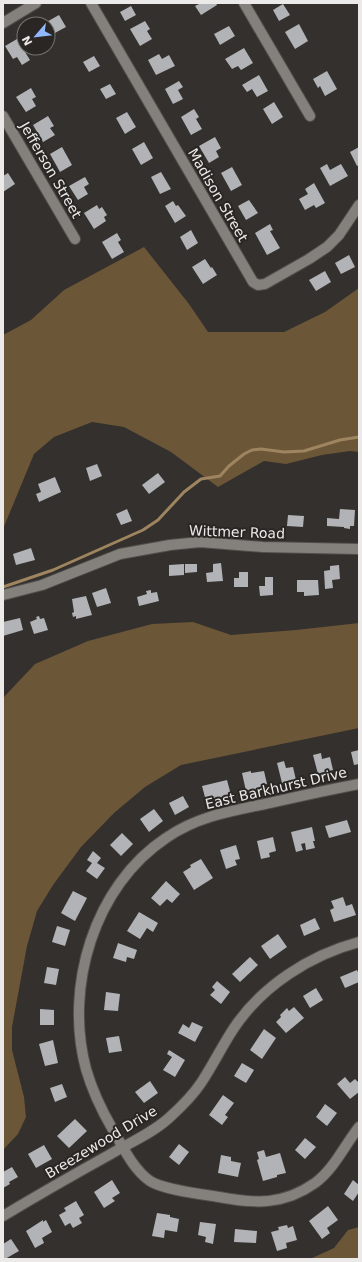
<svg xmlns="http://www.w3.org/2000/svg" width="362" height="1262" font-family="'DejaVu Sans',sans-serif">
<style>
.green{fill:#6c5638}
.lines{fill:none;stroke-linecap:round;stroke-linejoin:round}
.stream{stroke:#9e8560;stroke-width:3}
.building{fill:#b1b3b7}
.street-casing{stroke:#514f4c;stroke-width:12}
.street{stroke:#84817d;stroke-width:10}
.labels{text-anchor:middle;stroke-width:4;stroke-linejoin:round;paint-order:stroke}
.street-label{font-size:14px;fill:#eceae8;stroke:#292623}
</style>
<rect width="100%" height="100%" fill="#33302d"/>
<g class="green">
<polygon points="144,247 189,304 208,332 284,332 325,312 359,288 359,452 350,451 322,455 286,464 264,461 218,487 171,452 124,427 92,422 54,437 34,454 3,529 3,335 31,320 64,290"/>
<polygon points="193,622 231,635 296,630 359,623 359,728 181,765 145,787 114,813 81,847 53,885 37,911 27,946 12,1027 12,1050 24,1097 26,1117 18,1134 3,1150 3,698 35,664 88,641 152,624"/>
<polygon points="359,1227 359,1259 310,1259 334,1248 348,1230"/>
</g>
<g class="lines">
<polyline class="stream" points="3,587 53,570 143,530 158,520 184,492 201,479 220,476 229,466 244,454 252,450 261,449 284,452 304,451 340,440 359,437"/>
</g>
<g class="building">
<polygon points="201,3 216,3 217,5 201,15 195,6"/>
<polygon points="283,4 290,15 279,21 273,10"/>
<polygon points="131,6 136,15 125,21 120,12"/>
<polygon points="59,15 66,27 53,34 55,37 48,41 48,24 43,24"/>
<polygon points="145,21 150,29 147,31 152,39 140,46 130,29"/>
<polygon points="299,24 308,41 295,49 285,32"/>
<polygon points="229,26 235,36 220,45 214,34"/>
<polygon points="17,39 30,60 22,65 17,57 13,59 5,46"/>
<polygon points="244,48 253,63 241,70 238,66 232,69 225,59"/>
<polygon points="159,54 162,59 169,55 175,66 156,75 148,60"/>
<polygon points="94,56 100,66 89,72 83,62"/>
<polygon points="327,71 337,89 325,96 320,86 318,88 313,79"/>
<polygon points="259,75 268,91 257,97 252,89 247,92 242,85"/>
<polygon points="179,81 183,87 178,90 183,99 173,104 165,89"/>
<polygon points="110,84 116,94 106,99 100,89"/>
<polygon points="31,88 36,97 32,99 36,106 26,112 16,97"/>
<polygon points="274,102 283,117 272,124 263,109"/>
<polygon points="194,109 199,117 196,119 202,129 191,135 181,117"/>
<polygon points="127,112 136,127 125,134 116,118"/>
<polygon points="48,116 54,126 50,128 55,135 43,142 33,125"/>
<polygon points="215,137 221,148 216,151 219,157 209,163 199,146"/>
<polygon points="144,142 153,158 141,165 132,149"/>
<polygon points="62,147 72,165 60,172 50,154"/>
<polygon points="359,147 359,165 357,166 350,152"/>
<polygon points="327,164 330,170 341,164 348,176 330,186 320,168"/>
<polygon points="232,167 242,185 231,191 221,173"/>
<polygon points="161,172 171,189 160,194 151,177"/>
<polygon points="8,173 15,184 3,192 3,176"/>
<polygon points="85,177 89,184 84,187 88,194 78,200 69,186"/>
<polygon points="314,183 325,203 316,208 314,205 305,210 299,199 308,194 305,189"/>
<polygon points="249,200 258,213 246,220 238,206"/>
<polygon points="173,201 176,206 178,205 186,216 175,223 165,206"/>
<polygon points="97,205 99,209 102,207 107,215 104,217 106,221 94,229 84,213"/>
<polygon points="270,224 273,230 270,231 280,248 267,255 255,233"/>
<polygon points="191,230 198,243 187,250 180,237"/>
<polygon points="117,233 121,240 118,242 124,252 112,259 102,242"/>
<polygon points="349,255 355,267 341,274 335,263"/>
<polygon points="205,259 211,268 212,267 217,275 203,284 192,267"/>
<polygon points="325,271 331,282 316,291 309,280"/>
<polygon points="97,464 102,476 90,481 86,468"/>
<polygon points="158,473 165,482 149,494 142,485"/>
<polygon points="55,477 61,492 39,502 36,494 41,492 38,484"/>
<polygon points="127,509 132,521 121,525 116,514"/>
<polygon points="340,509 355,510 354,526 350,526 350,529 344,528 344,527 327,526 327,518 339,519"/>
<polygon points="288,515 304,516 303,527 287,526"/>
<polygon points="31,548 35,560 16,565 13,554"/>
<polygon points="221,563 223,581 207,582 206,573 213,572 213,564"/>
<polygon points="184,564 184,575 169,576 169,565"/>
<polygon points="185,564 197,564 197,572 185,573"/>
<polygon points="339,565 340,579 332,580 333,588 325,589 324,571 330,570 330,566"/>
<polygon points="239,572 248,572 248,587 234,587 234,578 239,578"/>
<polygon points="265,577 273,577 273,595 260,596 259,586 265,586"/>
<polygon points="297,580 318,580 319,595 304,596 304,592 297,592"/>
<polygon points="106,588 111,603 97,607 92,593"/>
<polygon points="151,590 151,593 157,592 159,601 139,606 137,597 147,594 146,591"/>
<polygon points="86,596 92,615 76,619 76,616 73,617 72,613 74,612 72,599"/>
<polygon points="39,616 40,619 44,618 48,630 34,634 30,622 37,619 36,617"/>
<polygon points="20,618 23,630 3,636 3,622"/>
<polygon points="359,750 359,764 354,765 351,752"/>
<polygon points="321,753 322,759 330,757 333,770 318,774 313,755"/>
<polygon points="284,761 286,768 293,767 296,780 282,783 277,763"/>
<polygon points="251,771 251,773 264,771 267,784 262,785 263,789 246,791 242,773"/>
<polygon points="227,780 231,795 206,801 202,786"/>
<polygon points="183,796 189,807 175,815 169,803"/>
<polygon points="154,809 163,821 149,832 140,819"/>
<polygon points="347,820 351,832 329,838 325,826"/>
<polygon points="312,827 315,841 313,841 315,848 306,850 305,843 301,844 303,850 296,852 291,832"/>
<polygon points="122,833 133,844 121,856 110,845"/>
<polygon points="273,837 276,851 269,853 270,857 261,859 257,841"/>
<polygon points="236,845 240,859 235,860 237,865 226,869 220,850"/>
<polygon points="93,851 101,858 97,863 105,868 97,879 86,871 92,863 87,860"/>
<polygon points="201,859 213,878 194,890 183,872 191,867 190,865"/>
<polygon points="166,881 180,894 172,903 167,899 160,906 151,898"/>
<polygon points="73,891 87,898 75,921 61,913"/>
<polygon points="343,897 346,906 352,904 356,915 334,922 330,910 334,908 331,901"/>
<polygon points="139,912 158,923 153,932 147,928 140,939 127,931"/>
<polygon points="315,918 320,929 304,936 300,925"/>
<polygon points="57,926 70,930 65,946 52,942"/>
<polygon points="278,934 287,947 270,959 261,946"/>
<polygon points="118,943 137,950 134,959 127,957 126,962 113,958"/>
<polygon points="250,957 258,965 240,982 232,974"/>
<polygon points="47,967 59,969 56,985 44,983"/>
<polygon points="357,970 359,974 359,982 345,988 340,977"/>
<polygon points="217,981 230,992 221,1004 210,995 215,990 212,987"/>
<polygon points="316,988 323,1000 310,1008 303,996"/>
<polygon points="106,992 120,994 118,1011 104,1010"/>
<polygon points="294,1007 304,1018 286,1033 276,1022 281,1017 280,1015 287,1008 289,1011"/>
<polygon points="40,1009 54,1010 54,1025 40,1025"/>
<polygon points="192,1022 203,1027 195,1042 178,1033 183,1024 189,1028"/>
<polygon points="264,1029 276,1038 262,1059 250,1050"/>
<polygon points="119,1036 122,1051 109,1053 106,1038"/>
<polygon points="53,1040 58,1063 45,1066 39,1044"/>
<polygon points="169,1050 185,1060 175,1077 163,1070 172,1057 167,1054"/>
<polygon points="242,1063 254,1070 246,1083 234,1076"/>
<polygon points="345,1077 350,1083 355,1079 359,1083 359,1092 350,1099 337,1084"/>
<polygon points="150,1081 158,1093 144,1103 135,1092"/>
<polygon points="62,1084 67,1097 55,1102 50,1088"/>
<polygon points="223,1095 234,1103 225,1115 228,1117 222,1125 209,1115"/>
<polygon points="325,1104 337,1113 327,1126 316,1117"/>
<polygon points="75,1119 87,1131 69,1148 57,1136"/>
<polygon points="305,1138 316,1147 305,1159 295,1150"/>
<polygon points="179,1144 189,1152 179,1165 169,1157"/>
<polygon points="44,1145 52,1159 36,1168 28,1154"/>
<polygon points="264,1150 266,1157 280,1153 286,1173 277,1175 277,1177 263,1181 257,1160 259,1159 257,1152"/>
<polygon points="221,1155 231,1157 231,1161 241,1163 238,1177 218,1173"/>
<polygon points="12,1167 18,1177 9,1182 10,1184 3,1188 3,1172"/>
<polygon points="112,1180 120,1193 112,1198 115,1201 104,1208 94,1192"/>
<polygon points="353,1180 359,1185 359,1192 353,1201 344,1194"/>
<polygon points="76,1201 84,1215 79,1218 82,1223 73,1228 70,1223 65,1226 59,1215 66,1211 64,1208"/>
<polygon points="328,1206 338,1220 327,1228 330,1233 322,1239 309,1221"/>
<polygon points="157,1213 170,1215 170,1217 179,1219 177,1232 165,1230 164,1238 152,1236"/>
<polygon points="43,1220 43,1222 46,1220 52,1232 42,1238 44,1243 35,1248 26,1231"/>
<polygon points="200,1222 216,1224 213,1244 205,1242 206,1237 198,1235"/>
<polygon points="287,1225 288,1228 293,1226 297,1240 286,1243 287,1248 277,1251 271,1232 279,1230 278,1227"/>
<polygon points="235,1229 257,1231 256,1243 234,1242"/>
<polygon points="11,1239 19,1251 5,1259 3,1259 3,1244"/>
</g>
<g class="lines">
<defs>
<g id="street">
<polyline points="91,3 253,282 258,285 265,284 309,259 327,247 339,235 359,205"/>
<polyline points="244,3 310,116"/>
<polyline points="3,23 36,3"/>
<polyline points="3,116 75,239"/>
<polyline points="3,595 42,585 120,554 170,545 200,542 263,547 359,549"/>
<path d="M359 784C327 790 296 797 265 804 230 811 196 817 166 838 94 886 64 987 86 1069 92 1090 102 1111 113 1130 123 1147 133 1169 150 1181 164 1190 201 1194 219 1197 255 1204 284 1205 315 1183 334 1169 344 1146 359 1127"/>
<path d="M3 1216C38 1195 73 1175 109 1155 129 1143 153 1133 170 1117 181 1107 193 1095 201 1083 213 1065 222 1046 234 1028 262 986 310 955 359 942"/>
</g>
</defs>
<use href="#street" class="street-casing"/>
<use href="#street" class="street"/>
</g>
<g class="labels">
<g class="street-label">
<text transform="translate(51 170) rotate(60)" y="5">Jefferson Street</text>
<text transform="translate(218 195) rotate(60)" y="5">Madison Street</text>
<text transform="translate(237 532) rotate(2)" y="5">Wittmer Road</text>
<text transform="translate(276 788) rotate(-13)" y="5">East Barkhurst Drive</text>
<text transform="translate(101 1142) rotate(-31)" y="5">Breezewood Drive</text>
</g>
</g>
<rect width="362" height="1262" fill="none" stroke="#eceae8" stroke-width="8"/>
<g transform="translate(36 36) rotate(242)"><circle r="19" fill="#292623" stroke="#777472"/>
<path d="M0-3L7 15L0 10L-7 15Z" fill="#91b8fd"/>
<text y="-6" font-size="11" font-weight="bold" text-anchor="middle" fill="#eceae8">N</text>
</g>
</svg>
